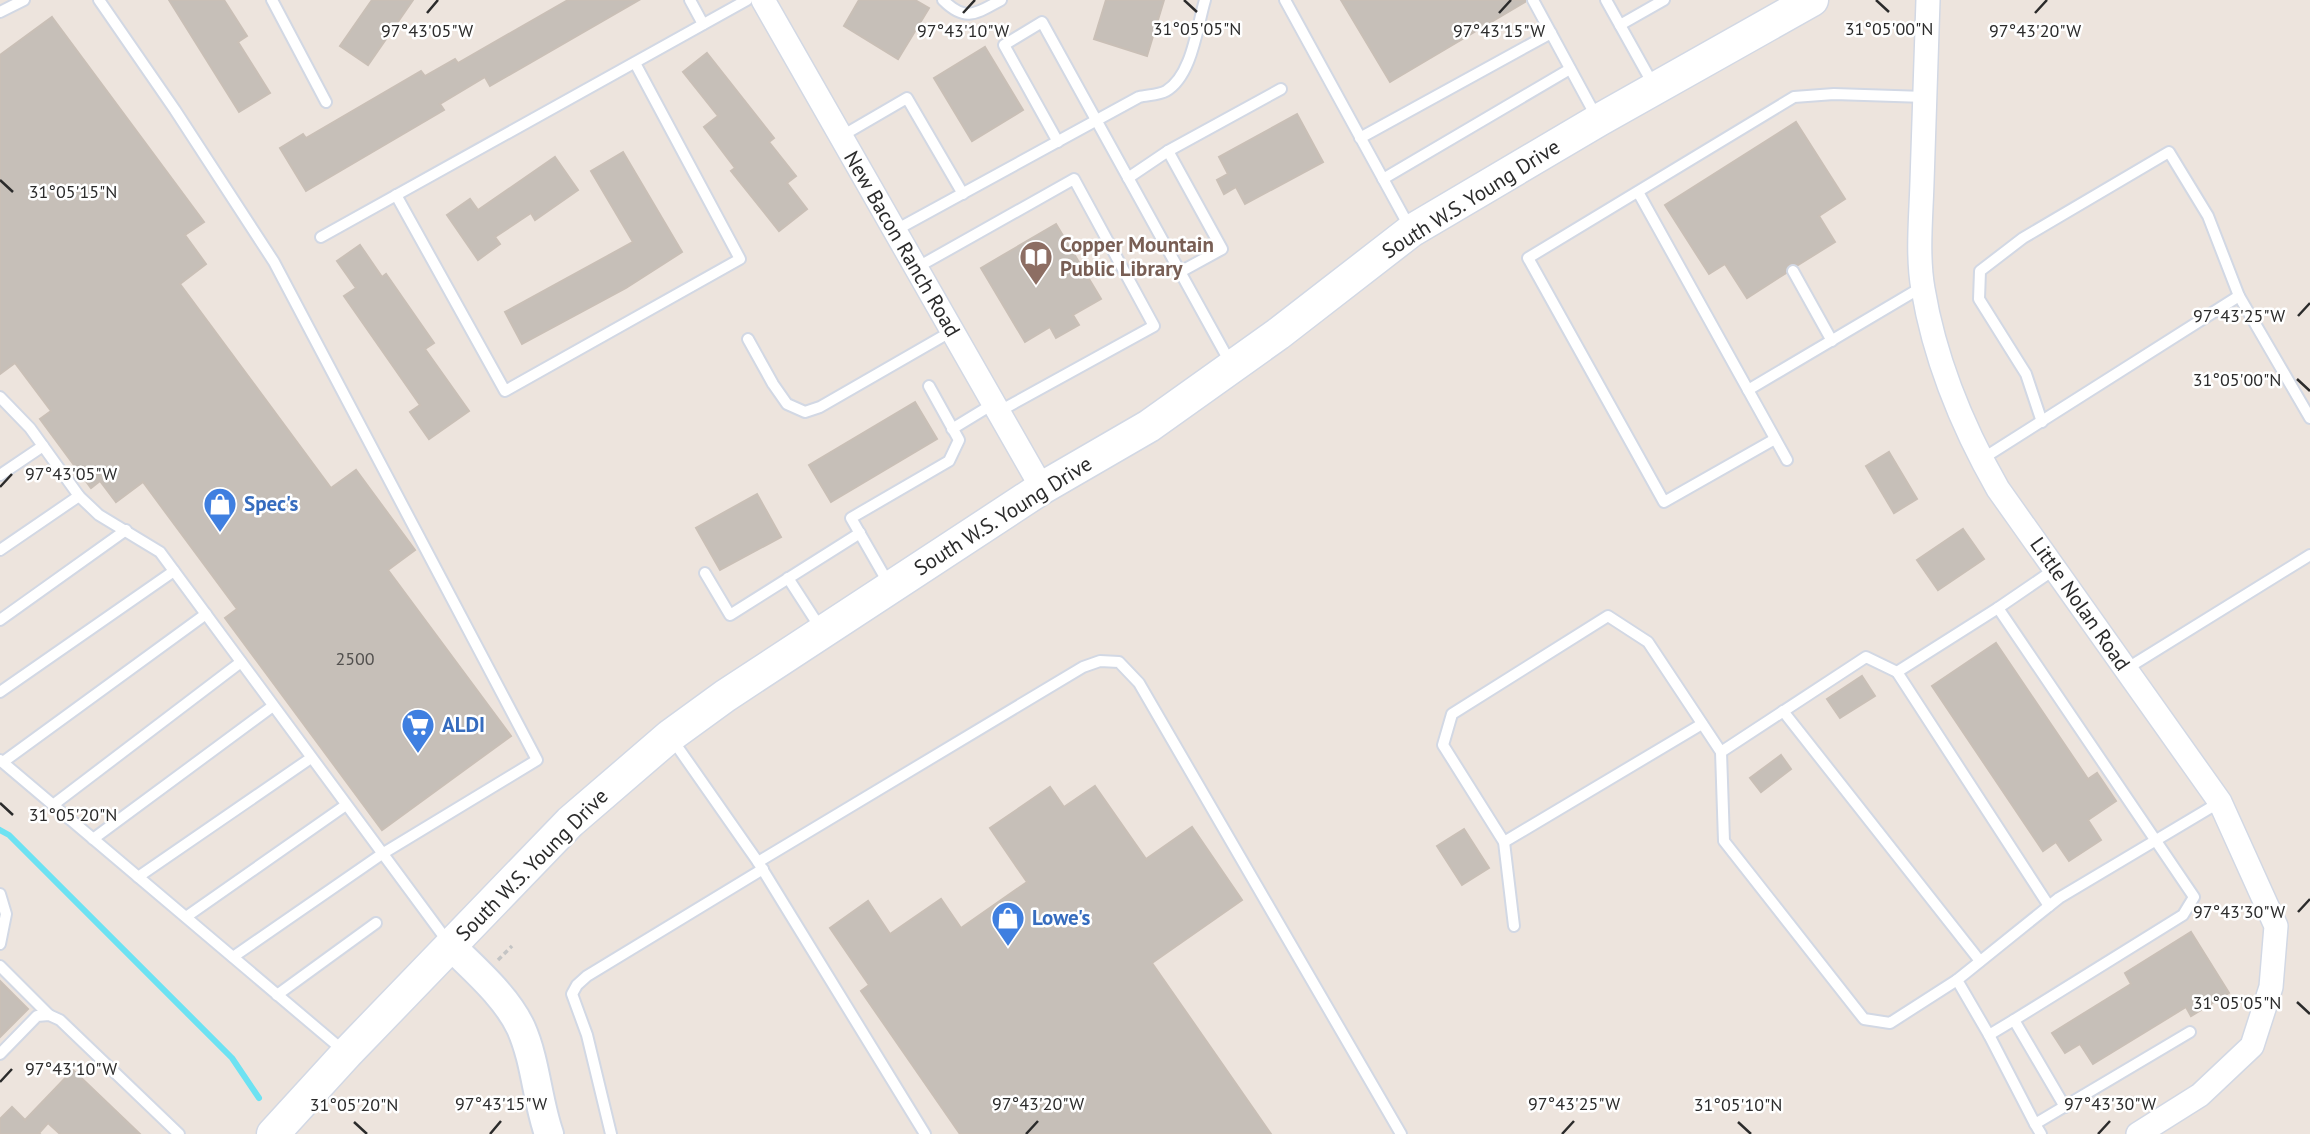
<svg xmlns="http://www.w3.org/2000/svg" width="2310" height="1134" font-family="'PT Sans',sans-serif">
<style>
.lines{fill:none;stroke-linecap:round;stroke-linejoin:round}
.stream{stroke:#6de2f2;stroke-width:6}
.building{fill:#c6bfb8;stroke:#c9bfb6;stroke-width:2}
.service-casing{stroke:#d2d8e4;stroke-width:14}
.minor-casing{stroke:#d2d8e4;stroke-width:26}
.tertiary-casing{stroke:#d2d8e4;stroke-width:32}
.secondary-casing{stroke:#d2d8e4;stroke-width:35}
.path{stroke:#c4c4c4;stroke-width:3.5;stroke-dasharray:5 3.5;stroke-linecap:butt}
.service{stroke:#fff;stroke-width:10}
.minor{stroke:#fff;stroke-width:23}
.tertiary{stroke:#fff;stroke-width:28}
.secondary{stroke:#fff;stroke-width:32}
.ticks{fill:none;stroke:#2b2b2b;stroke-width:2.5}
.labels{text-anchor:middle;stroke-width:5;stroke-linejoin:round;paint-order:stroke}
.number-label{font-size:18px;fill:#52504e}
.street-label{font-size:21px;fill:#2b2b2b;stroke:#fff}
.education-label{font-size:21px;font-weight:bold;fill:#785e54;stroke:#fff;text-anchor:start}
.shop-label{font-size:21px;font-weight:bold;fill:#366cbe;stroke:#fff;text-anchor:start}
.ticks-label{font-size:18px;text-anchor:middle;fill:#2b2b2b;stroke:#fff;stroke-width:5;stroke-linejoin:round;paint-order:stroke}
</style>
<rect width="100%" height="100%" fill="#ede4dd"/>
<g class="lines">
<polyline class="stream" points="0,830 9,835 232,1058 259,1098"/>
</g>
<g class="building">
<polygon points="169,0 224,0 247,36 238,42 270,93 239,112"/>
<polygon points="372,0 413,0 368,65 340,46"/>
<polygon points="568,0 639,0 490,86 485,77 440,104 444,110 306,191 280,148 303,134 306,138 421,71 425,76 455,59 458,63"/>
<polygon points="859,0 915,0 929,8 898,59 844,26"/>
<polygon points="1106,0 1164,0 1147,56 1094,39"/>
<polygon points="1341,0 1525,0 1525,2 1390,82"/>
<polygon points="52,17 204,222 185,235 206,264 180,284 331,488 356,470 415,550 388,570 511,736 382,830 225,618 237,609 143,482 116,502 100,481 91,488 40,419 51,411 15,363 0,374 0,55"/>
<polygon points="985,47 1023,110 972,141 934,78"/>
<polygon points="707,53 774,138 769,142 796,176 787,183 807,209 779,231 731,171 735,168 704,127 718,116 683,72"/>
<polygon points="1297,114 1323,162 1245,204 1236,187 1224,194 1217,180 1228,174 1219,157"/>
<polygon points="1796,122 1845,199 1819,216 1835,242 1798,265 1789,265 1786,273 1747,298 1725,264 1709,274 1665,205"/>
<polygon points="623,152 682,252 626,288 522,344 505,312 633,242 591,171"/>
<polygon points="555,157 578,190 535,220 531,213 495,237 500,244 478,260 447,215 470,199 478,210"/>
<polygon points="1056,224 1101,299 1073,315 1079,325 1056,338 1050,327 1025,342 981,268"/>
<polygon points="360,245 382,277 386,274 434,343 425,349 469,411 429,439 410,412 420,405 344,296 356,288 337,261"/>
<polygon points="915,402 937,439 831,502 809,465"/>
<polygon points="1889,452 1917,499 1894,513 1866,466"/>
<polygon points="757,494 781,537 720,570 696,528"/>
<polygon points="1963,529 1984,559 1938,590 1917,560"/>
<polygon points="1996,643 2088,779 2097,773 2116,801 2088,820 2101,840 2069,861 2056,842 2043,851 1932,686"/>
<polygon points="1862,676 1875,696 1840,718 1827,699"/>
<polygon points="1781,755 1791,769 1761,792 1750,778"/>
<polygon points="1095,786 1146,859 1192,827 1242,900 1152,963 1271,1134 960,1134 861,991 869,985 830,928 868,901 890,934 941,899 961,928 1027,882 990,828 1050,787 1064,807"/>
<polygon points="1464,829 1489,868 1462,885 1437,846"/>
<polygon points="2191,932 2229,993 2191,1016 2186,1007 2093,1064 2080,1044 2065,1053 2052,1033 2131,984 2125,973"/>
<polygon points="0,981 28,1009 0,1037"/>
<polygon points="73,1070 140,1134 60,1134 48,1123 39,1133 40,1134 0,1134 0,1119 12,1107 25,1120"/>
</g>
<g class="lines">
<defs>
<g id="service">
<polyline points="99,0 175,110 274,262 537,760 382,854 233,957"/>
<polyline points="272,0 326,102"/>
<polyline points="690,0 703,24"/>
<path d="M943 0C966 23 977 13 1001 0"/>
<polyline points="1285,0 1410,228"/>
<polyline points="1533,0 1597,118"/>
<polyline points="1606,0 1654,86"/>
<polyline points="0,12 24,0"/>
<polyline points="1620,25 1664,0"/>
<polyline points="840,137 907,98 963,194"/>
<polyline points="1360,138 1551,33"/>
<polyline points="1058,142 1004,45 1042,22 1231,364"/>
<polyline points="1168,151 1222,249 1180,272"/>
<polyline points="1128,178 1168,151 1281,89"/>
<polyline points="1383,179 1570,69"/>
<polyline points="1638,192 1787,460"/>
<polyline points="396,195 505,391 740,259 635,63"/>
<path d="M894 231 1139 97C1147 95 1159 95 1166 91 1192 76 1197 27 1205 0"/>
<polyline points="321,237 747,0"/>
<polyline points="916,268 1074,179 1154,326 998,412"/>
<polyline points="1793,271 1832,341"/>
<polyline points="748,339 773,384 787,404 805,412 820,407 952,331"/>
<polyline points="1748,390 1922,287"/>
<polyline points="0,397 30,428 79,496 99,515 160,552 448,942"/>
<polyline points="2042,422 2026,374 1979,299 1980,271 2023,238 2169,152 2208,216 2239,296 2310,418"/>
<polyline points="952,429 993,404"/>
<polyline points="1775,439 1664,502 1528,258 1794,97 1834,94 1925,97"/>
<polyline points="1982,459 2239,296"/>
<polyline points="0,475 43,446"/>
<polyline points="0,550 79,496"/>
<polyline points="705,573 730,615 860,533"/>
<polyline points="788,578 821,629"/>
<polyline points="890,586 851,518 949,461 959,440 929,386"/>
<polyline points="1998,608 2194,897 2183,915 2014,1020"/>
<polyline points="0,620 126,530"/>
<polyline points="2126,669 2310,555"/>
<polyline points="0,692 174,571"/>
<polyline points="1783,711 1980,961"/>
<polyline points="672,739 758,862 925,1134"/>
<polyline points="1721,752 1724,841 1864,1019 1890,1023 1957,980"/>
<polyline points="0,760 345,1052"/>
<polyline points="3,762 206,614"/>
<polyline points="53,805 241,662"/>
<polyline points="93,839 273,706"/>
<polyline points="1504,842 1702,724"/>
<polyline points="758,862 1083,667 1100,661 1119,662 1139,683 1401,1134"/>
<polyline points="138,877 311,758"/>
<polyline points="0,894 6,914 0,944"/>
<polyline points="2049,906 1897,672 1998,608 2055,569"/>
<polyline points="186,917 346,805"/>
<polyline points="1514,926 1504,842 1443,745 1452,714 1608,616 1648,642 1721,752 1866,657 1897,672"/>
<polyline points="0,966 49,1015"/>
<polyline points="277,995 376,923"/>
<polyline points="1989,1035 2014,1020 2065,1107"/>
<polyline points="0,1054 37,1016 49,1015 60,1020 179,1134"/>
<polyline points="2035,1124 1989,1035 1957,980 2059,898 2220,802"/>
<polyline points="611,1134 587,1035 572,994 577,985 587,976 763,869"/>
<polyline points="2041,1134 2035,1124 2190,1032"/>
</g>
<g id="minor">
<polyline points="763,0 1042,488"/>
<path d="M1928 0C1926 61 1924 121 1922 182 1921 217 1917 255 1923 289 1935 361 1962 426 1998 489L2220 802 2276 926 2271 987 2252 1046 2200 1095 2138 1134"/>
</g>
<path id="tertiary" d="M450 945C475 970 506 996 521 1028 536 1062 537 1100 549 1134"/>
<polyline id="secondary" points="273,1134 347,1053 570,822 670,736 725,696 1042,488 1149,426 1278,334 1411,231 1599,120 1812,0"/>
</defs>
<use href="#service" class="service-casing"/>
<use href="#minor" class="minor-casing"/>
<use href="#tertiary" class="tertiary-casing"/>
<use href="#secondary" class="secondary-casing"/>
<polyline class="path" points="498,960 512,946"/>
<use href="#service" class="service"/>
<use href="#minor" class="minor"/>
<use href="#tertiary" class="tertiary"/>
<use href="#secondary" class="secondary"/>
</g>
<path class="ticks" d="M1184 0 1197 12M1876 0 1889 12M427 13 438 0M963 13 975 0M1499 13 1511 0M2035 13 2047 0M0 180 13 192M2298 316 2310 303M2297 379 2310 391M0 487 12 474M0 803 13 815M2298 912 2310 899M2297 1002 2310 1014M0 1082 12 1069M354 1122 367 1134M1738 1122 1751 1134M490 1134 501 1121M1026 1134 1038 1121M1562 1134 1574 1121M2098 1134 2110 1121"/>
<defs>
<symbol id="library-pin" viewBox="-11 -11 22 30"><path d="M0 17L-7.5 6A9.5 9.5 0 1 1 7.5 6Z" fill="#8d6e63" stroke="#fff"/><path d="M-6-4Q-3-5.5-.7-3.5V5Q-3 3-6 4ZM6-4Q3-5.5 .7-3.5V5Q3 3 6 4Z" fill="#fff"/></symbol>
<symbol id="shop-pin" viewBox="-11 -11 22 30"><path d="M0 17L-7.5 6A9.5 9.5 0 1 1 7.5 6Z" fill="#3f7fe0" stroke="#fff"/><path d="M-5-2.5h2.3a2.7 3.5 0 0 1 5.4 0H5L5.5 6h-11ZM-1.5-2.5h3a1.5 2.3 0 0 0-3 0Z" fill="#fff"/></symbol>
<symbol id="supermarket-pin" viewBox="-11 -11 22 30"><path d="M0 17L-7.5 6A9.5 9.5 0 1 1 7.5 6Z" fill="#3f7fe0" stroke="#fff"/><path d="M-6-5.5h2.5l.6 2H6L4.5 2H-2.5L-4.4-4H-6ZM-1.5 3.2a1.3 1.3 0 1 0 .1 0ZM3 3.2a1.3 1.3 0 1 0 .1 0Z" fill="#fff"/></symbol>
</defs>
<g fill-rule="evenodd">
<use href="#library-pin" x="1017" y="238" width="38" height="52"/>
<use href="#shop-pin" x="201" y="485" width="38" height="52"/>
<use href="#supermarket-pin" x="399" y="706" width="38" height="52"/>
<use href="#shop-pin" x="989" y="899" width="38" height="52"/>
</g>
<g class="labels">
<g class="number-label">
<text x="355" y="665">2500</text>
</g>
<g class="street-label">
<text transform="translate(1471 199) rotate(-32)" y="7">South W.S. Young Drive</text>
<text transform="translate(902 244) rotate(60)" y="7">New Bacon Ranch Road</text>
<text transform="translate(1003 516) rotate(-32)" y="7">South W.S. Young Drive</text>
<text transform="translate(2080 604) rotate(55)" y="7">Little Nolan Road</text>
<text transform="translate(532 865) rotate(-45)" y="7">South W.S. Young Drive</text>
</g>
<g class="education-label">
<text x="1060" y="252">Copper Mountain<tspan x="1060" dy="24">Public Library</tspan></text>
</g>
<g class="shop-label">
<text x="244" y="511">Spec's</text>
<text x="442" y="732">ALDI</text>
<text x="1032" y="925">Lowe's</text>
</g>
</g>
<g class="ticks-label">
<text x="1197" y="35">31°05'05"N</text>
<text x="1889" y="35">31°05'00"N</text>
<text x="427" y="37">97°43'05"W</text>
<text x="963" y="37">97°43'10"W</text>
<text x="1499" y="37">97°43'15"W</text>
<text x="2035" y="37">97°43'20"W</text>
<text x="73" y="198">31°05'15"N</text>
<text x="2239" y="322">97°43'25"W</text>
<text x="2237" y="386">31°05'00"N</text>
<text x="71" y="480">97°43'05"W</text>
<text x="73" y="821">31°05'20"N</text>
<text x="2239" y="918">97°43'30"W</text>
<text x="2237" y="1009">31°05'05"N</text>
<text x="71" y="1075">97°43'10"W</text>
<text x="501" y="1110">97°43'15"W</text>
<text x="1038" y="1110">97°43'20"W</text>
<text x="1574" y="1110">97°43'25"W</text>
<text x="2110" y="1110">97°43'30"W</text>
<text x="354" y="1111">31°05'20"N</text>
<text x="1738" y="1111">31°05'10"N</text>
</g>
</svg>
